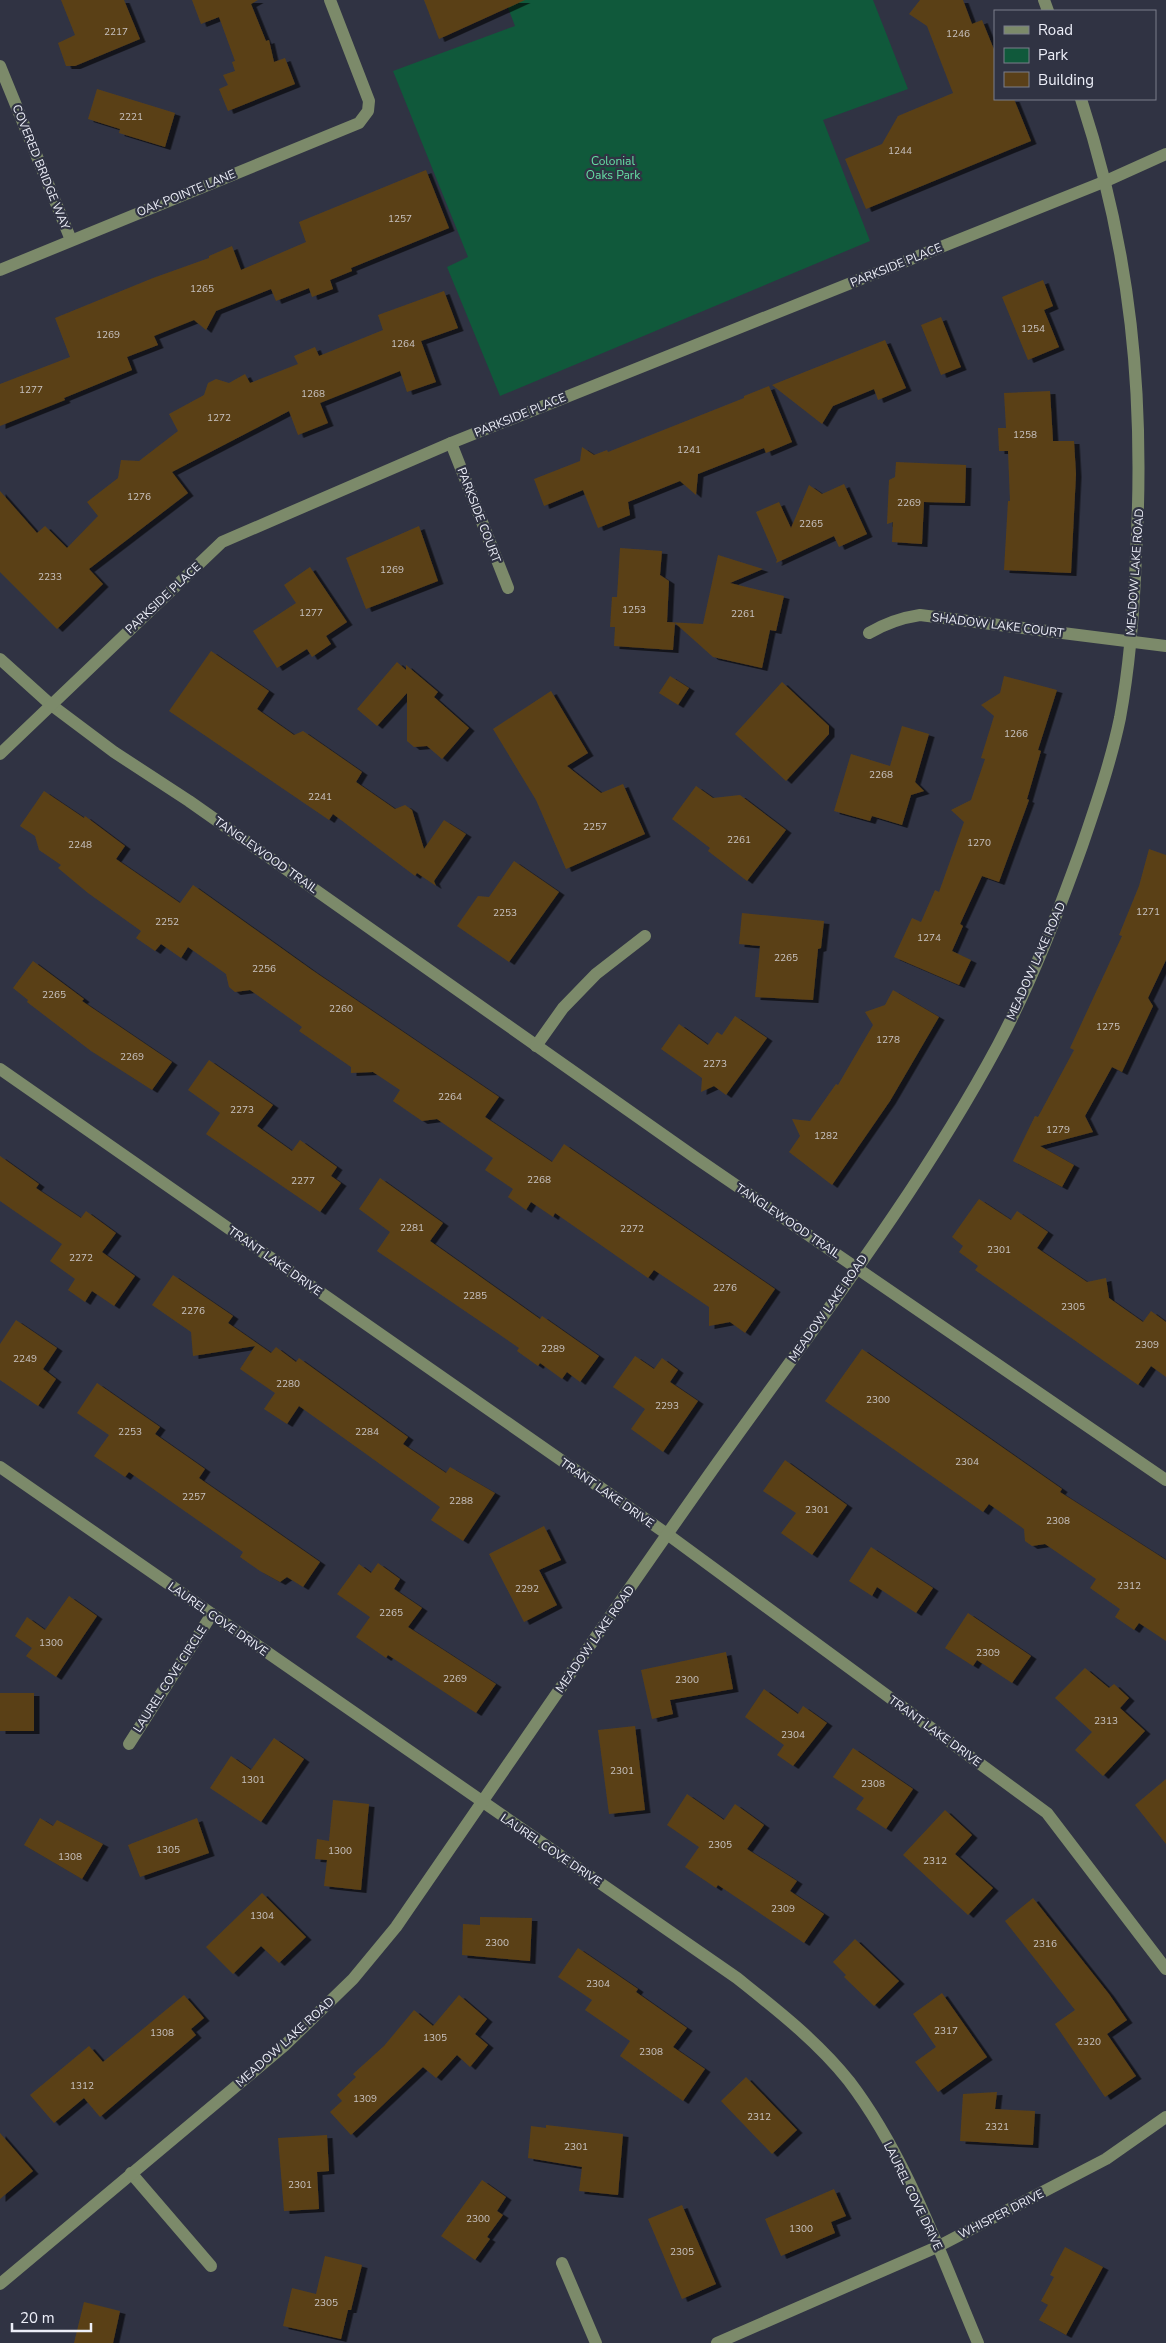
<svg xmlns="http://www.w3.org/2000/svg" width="1166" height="2343" font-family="'Nunito Sans',sans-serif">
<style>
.green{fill:#10593b}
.building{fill:#5a4019;filter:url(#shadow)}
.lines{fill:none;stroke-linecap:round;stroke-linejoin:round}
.minor{stroke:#7c8a6a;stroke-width:12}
.labels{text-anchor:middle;stroke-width:4.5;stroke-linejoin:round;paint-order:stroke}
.number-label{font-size:10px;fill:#c8c2c0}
.park-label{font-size:12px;fill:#65dfa5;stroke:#303343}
.street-label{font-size:12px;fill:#eceef8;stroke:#303343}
</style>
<defs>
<filter id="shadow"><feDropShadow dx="5.5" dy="3" stdDeviation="0" flood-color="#0009"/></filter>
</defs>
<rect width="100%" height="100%" fill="#303343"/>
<polygon class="green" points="505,0 873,0 908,89 823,120 870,241 500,396 447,267 468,257 393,71 515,26"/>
<g class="building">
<polygon points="61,0 124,0 140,39 75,66 66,66 58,43 75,35"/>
<polygon points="192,0 258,0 251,4 266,41 269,40 274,62 285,58 295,84 228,111 219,89 228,85 223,75 235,71 232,62 235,61 219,17 201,24"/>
<polygon points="424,0 525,0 439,39"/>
<polygon points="920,0 963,0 972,24 982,20 995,52 995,99 1014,99 1031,141 866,209 845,159 882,144 898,116 953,93 927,26 909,14"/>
<polygon points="97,89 175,113 165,147 119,133 120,129 88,119"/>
<polygon points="426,170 449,228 351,268 352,271 330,280 333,289 312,297 309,288 276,301 271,289 216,311 206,330 194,320 154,336 158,345 127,357 132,370 64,398 65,400 0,426 0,384 70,357 55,318 153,278 209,258 209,256 232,246 241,270 306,242 299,222"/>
<polygon points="1043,280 1053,306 1044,310 1059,347 1028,360 1002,297"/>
<polygon points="444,291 458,328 421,341 436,382 407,392 400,371 320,403 328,423 298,435 289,411 172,472 188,493 89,569 103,584 57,629 0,572 0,491 37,533 45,526 67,548 98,516 87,502 118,478 121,460 139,461 178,431 169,414 204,395 208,383 216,379 229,383 245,374 250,383 298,364 294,356 315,347 319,356 383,330 378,315"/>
<polygon points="941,317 961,367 941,375 921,325"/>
<polygon points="885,340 906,388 878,400 874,389 833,406 822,424 772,385"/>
<polygon points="769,386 792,442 766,453 764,448 698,474 696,495 680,481 628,502 630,515 598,528 583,490 544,506 534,479 580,461 582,447 594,455 607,450 608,452 744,398 744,396"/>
<polygon points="1050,391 1053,441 1074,441 1076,474 1071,573 1004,570 1008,501 1010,501 1008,451 999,451 998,428 1006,428 1004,393"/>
<polygon points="896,462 966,465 965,503 924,502 922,544 892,542 893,522 887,524 889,480 895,477"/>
<polygon points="844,484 867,534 839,547 834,536 776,563 777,560 756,512 779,502 791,528 809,485 822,494"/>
<polygon points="419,526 438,581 366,609 346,558"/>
<polygon points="620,548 662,551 660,575 669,581 667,622 703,624 718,555 763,569 730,583 784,596 776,631 770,630 762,668 713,657 675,623 673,650 614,646 615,627 610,627 612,597 617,597"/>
<polygon points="310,567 347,622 326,636 331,644 312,657 307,649 277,668 253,631 296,603 284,585"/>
<polygon points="211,651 269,691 257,709 294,735 303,731 362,772 356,782 395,809 405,805 412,810 424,849 444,820 466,834 434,881 436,886 417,873 415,876 333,814 329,820 169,711"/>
<polygon points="397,662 406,670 406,665 438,692 434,697 469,728 442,759 427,746 414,747 407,741 407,693 377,726 357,709"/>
<polygon points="670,676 689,688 678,705 659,693"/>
<polygon points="1004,676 1057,690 1038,750 1041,751 1027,799 1029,800 999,882 982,876 960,924 963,926 952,951 971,960 959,985 894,957 912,918 921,922 935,890 939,892 964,822 951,810 971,800 985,759 981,758 994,716 981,705 1000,693"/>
<polygon points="782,682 829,726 829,734 786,781 735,734"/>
<polygon points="551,691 588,753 567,766 601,793 623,784 645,834 566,869 536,800 493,729"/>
<polygon points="902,726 929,734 915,782 924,791 911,795 902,825 872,816 870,821 834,811 851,754 890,766"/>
<polygon points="696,786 713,798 740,795 786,830 747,881 708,851 710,848 672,819"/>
<polygon points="44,791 84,818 85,816 125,846 116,859 180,903 193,885 312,970 499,1097 485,1117 552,1162 564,1144 775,1289 745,1333 730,1322 709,1326 709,1307 654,1270 648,1278 555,1213 553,1217 531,1202 526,1210 508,1197 513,1189 485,1170 493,1158 437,1119 422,1121 393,1101 400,1090 373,1072 351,1073 351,1067 299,1031 302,1027 250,990 235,992 229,987 226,974 188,947 181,958 161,944 155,951 136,938 141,931 88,893 58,868 61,865 39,850 35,836 20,826"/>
<polygon points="1149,849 1166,855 1166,960 1148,998 1153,1006 1122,1072 1112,1067 1085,1116 1093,1132 1040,1146 1074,1165 1062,1187 1013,1161 1035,1116 1038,1117 1074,1050 1070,1048 1122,936 1119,935 1139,886"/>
<polygon points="514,861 559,892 509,962 457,926 478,896 489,897"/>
<polygon points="742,913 824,921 821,948 818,949 813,1000 755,997 760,946 739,944"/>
<polygon points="33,961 84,999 82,1001 172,1062 152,1090 91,1051 27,1002 28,1000 13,988"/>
<polygon points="893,990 939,1017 890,1101 832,1185 789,1152 800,1136 792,1119 810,1121 836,1084 838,1085 873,1025 865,1012 885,1005"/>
<polygon points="735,1016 767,1038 726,1095 714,1086 701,1092 702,1078 661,1049 679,1024 708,1045 717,1032 722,1035"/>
<polygon points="209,1060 273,1105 257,1126 292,1151 300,1140 337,1167 331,1176 341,1183 320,1212 206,1134 220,1113 188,1090"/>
<polygon points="0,1156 39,1184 36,1188 81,1218 86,1211 116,1233 102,1252 135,1276 114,1306 92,1291 85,1302 68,1290 75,1279 50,1261 62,1244 0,1201"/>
<polygon points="380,1178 443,1223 430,1241 540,1319 542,1316 599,1356 580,1382 567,1372 562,1379 540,1363 538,1366 517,1351 519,1348 377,1251 390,1232 359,1209"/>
<polygon points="979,1199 1011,1220 1017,1211 1048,1232 1037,1248 1087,1282 1106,1278 1109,1298 1143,1322 1151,1311 1166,1322 1166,1377 1151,1366 1138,1385 975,1270 978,1266 959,1252 963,1246 952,1237"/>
<polygon points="173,1275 233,1316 228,1323 271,1353 276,1347 296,1362 299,1358 408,1437 403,1444 446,1473 450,1467 495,1493 463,1541 431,1520 440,1507 299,1406 287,1424 264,1409 275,1393 240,1369 255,1346 193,1356 191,1332 152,1305"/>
<polygon points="16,1320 57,1348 43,1369 56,1379 38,1406 0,1380 0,1344"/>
<polygon points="862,1349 1062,1489 1060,1492 1166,1560 1166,1641 1139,1623 1134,1630 1115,1617 1120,1609 1090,1588 1096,1579 1045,1544 1032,1546 1025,1541 1024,1529 989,1504 983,1512 825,1401"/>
<polygon points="635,1356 654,1369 662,1358 678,1370 670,1382 698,1401 663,1452 631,1429 645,1409 613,1387"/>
<polygon points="97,1383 160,1427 155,1434 205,1469 199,1478 320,1562 303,1587 287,1577 280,1582 260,1571 240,1557 243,1552 129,1472 125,1477 94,1456 109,1435 77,1413"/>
<polygon points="785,1460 847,1505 812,1555 781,1533 796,1513 763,1491"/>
<polygon points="544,1526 561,1560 539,1570 557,1605 524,1622 489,1554"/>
<polygon points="871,1547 933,1588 916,1613 877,1587 872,1596 849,1581"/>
<polygon points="378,1563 400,1579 394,1589 422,1608 408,1627 496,1684 476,1713 388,1655 386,1658 356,1637 370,1617 337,1594 359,1564 371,1573"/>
<polygon points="69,1596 97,1616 56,1677 26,1656 32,1648 15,1636 27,1617 45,1630"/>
<polygon points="968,1613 1031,1656 1012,1683 977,1660 973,1666 945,1648"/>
<polygon points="726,1652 733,1689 670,1700 673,1714 652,1719 641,1670"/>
<polygon points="1085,1668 1109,1688 1114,1684 1129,1698 1120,1708 1145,1731 1103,1776 1075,1750 1092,1732 1055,1698"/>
<polygon points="764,1689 798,1714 803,1706 827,1723 793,1766 777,1755 784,1745 745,1717"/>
<rect x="0" y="1693" width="34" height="38"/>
<polygon points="635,1726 645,1810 609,1814 598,1730"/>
<polygon points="274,1738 304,1759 261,1822 210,1788 231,1756 251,1770"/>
<polygon points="853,1748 913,1789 886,1829 856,1809 864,1798 833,1777"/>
<polygon points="1166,1779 1166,1844 1135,1805"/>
<polygon points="687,1794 724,1820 735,1804 764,1825 747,1849 797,1881 790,1891 824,1914 804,1943 718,1885 716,1888 685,1867 699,1847 667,1825"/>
<polygon points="333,1800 369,1804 361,1890 324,1886 327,1860 315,1859 317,1839 329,1841"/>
<polygon points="945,1810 972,1835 955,1854 993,1888 968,1915 903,1855"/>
<polygon points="40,1818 53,1826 57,1820 103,1844 82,1879 24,1845"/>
<polygon points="197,1818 209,1853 140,1877 128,1845"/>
<polygon points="262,1893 306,1937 279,1963 261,1946 233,1974 206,1947"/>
<polygon points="1033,1898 1109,1994 1127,2020 1107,2034 1136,2076 1105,2097 1055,2024 1075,2010 1005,1921"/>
<polygon points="480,1917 532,1918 530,1961 462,1955 463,1924 480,1925"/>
<polygon points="855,1939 899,1981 874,2006 844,1977 846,1975 833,1962"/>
<polygon points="578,1948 638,1989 636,1992 687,2028 673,2047 705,2069 683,2101 620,2056 630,2041 585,2010 592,2000 558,1977"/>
<polygon points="942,1993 987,2057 938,2092 915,2062 936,2047 913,2014"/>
<polygon points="184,1995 204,2018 191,2029 196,2035 100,2117 84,2098 54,2123 30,2095 89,2046 103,2062"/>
<polygon points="459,1995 487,2019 475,2034 488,2045 470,2067 457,2055 436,2078 423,2067 351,2135 330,2112 342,2101 337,2095 356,2077 353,2074 384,2046 414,2010 433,2026"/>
<polygon points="746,2077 797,2130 772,2154 721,2101"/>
<polygon points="997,2092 995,2109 1035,2111 1033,2145 960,2141 963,2094"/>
<polygon points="546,2125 623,2134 618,2195 579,2191 582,2167 528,2158 531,2126 546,2128"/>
<polygon points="0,2133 33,2171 0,2199"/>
<polygon points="327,2135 329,2171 317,2172 319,2209 284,2211 278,2138"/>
<polygon points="482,2180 506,2197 497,2211 503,2215 487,2237 490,2239 475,2260 441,2236"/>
<polygon points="834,2189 846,2216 831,2222 835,2233 781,2256 765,2219"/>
<polygon points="682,2205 716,2284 682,2299 648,2219"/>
<polygon points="1065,2247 1103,2267 1066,2335 1039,2320 1048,2305 1041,2301 1054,2277 1050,2275"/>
<polygon points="325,2256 362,2265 351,2310 348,2310 341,2339 283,2326 292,2288 316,2294"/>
<polygon points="84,2302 120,2311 113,2343 74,2343"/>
</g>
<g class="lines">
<g class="minor">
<polyline points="1044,0 1048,11"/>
<polyline points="0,66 71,240"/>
<polyline points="0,270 359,123 368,111 369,101 330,0"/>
<polyline points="451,443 508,588"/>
<path d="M869 633C886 623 900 618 920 615L1166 646"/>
<polyline points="0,659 50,704 114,752 189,801 696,1158 1166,1480"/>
<polyline points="0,754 222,542 451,443 1106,181 1166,154"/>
<polyline points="536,1046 563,1008 596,974 645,936"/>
<polyline points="0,1069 667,1534 1047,1813 1166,1969"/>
<path d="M0 1467 737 1978C777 2010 817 2041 849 2081 907 2157 941 2256 978 2343"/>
<polyline points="129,1744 212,1614"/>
<polyline points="131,2173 211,2266"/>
<polyline points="562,2263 596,2343"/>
<path d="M0 2284 284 2046 353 1979 396 1927C503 1772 609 1616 718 1462 815 1326 919 1192 998 1045 1032 981 1058 913 1082 846 1096 805 1111 761 1120 718 1130 664 1134 609 1136 555 1145 394 1131 252 1081 99"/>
<polyline points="717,2343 937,2247 1106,2159 1166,2117"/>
</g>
</g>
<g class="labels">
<g class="number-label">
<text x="116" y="35">2217</text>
<text x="958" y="37">1246</text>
<text x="131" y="120">2221</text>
<text x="900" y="154">1244</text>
<text x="400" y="222">1257</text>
<text x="202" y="292">1265</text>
<text x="1033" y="332">1254</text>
<text x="108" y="338">1269</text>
<text x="403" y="347">1264</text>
<text x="31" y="393">1277</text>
<text x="313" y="397">1268</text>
<text x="219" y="421">1272</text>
<text x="1025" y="438">1258</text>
<text x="689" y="453">1241</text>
<text x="139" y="500">1276</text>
<text x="909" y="506">2269</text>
<text x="811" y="527">2265</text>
<text x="392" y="573">1269</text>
<text x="50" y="580">2233</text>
<text x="634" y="613">1253</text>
<text x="311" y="616">1277</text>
<text x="743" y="617">2261</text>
<text x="1016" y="737">1266</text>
<text x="881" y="778">2268</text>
<text x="320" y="800">2241</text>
<text x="595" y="830">2257</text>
<text x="739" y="843">2261</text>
<text x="979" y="846">1270</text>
<text x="80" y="848">2248</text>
<text x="1148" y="915">1271</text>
<text x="505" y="916">2253</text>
<text x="167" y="925">2252</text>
<text x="929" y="941">1274</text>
<text x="786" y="961">2265</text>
<text x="264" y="972">2256</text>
<text x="54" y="998">2265</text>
<text x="341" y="1012">2260</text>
<text x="1108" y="1030">1275</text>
<text x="888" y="1043">1278</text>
<text x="132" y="1060">2269</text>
<text x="715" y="1067">2273</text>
<text x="450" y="1100">2264</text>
<text x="242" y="1113">2273</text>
<text x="1058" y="1133">1279</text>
<text x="826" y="1139">1282</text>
<text x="539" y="1183">2268</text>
<text x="303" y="1184">2277</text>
<text x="412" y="1231">2281</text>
<text x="632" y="1232">2272</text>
<text x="999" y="1253">2301</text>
<text x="81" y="1261">2272</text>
<text x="725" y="1291">2276</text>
<text x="475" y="1299">2285</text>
<text x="1073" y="1310">2305</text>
<text x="193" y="1314">2276</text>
<text x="1147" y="1348">2309</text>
<text x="553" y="1352">2289</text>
<text x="25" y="1362">2249</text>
<text x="288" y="1387">2280</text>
<text x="878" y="1403">2300</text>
<text x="667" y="1409">2293</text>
<text x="130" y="1435">2253</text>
<text x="367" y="1435">2284</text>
<text x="967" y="1465">2304</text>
<text x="194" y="1500">2257</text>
<text x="461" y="1504">2288</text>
<text x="817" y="1513">2301</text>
<text x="1058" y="1524">2308</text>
<text x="1129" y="1589">2312</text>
<text x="527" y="1592">2292</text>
<text x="391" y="1616">2265</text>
<text x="51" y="1646">1300</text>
<text x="988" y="1656">2309</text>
<text x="455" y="1682">2269</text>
<text x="687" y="1683">2300</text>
<text x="1106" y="1724">2313</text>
<text x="793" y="1738">2304</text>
<text x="622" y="1774">2301</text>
<text x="253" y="1783">1301</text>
<text x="873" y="1787">2308</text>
<text x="720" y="1848">2305</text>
<text x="168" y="1853">1305</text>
<text x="340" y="1854">1300</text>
<text x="70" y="1860">1308</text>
<text x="935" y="1864">2312</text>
<text x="783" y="1912">2309</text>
<text x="262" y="1919">1304</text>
<text x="497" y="1946">2300</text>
<text x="1045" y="1947">2316</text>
<text x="598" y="1987">2304</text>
<text x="946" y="2034">2317</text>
<text x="162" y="2036">1308</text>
<text x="435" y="2041">1305</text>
<text x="1089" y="2045">2320</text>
<text x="651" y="2055">2308</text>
<text x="82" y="2089">1312</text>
<text x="365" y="2102">1309</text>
<text x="759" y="2120">2312</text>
<text x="997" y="2130">2321</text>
<text x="576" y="2150">2301</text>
<text x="300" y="2188">2301</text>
<text x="478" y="2222">2300</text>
<text x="801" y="2232">1300</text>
<text x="682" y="2255">2305</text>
<text x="326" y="2306">2305</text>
</g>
<g class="park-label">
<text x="613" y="165">Colonial<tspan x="613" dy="14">Oaks Park</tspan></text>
</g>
<g class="street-label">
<text transform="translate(41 167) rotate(68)" y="4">COVERED BRIDGE WAY</text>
<text transform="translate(186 193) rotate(-22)" y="4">OAK POINTE LANE</text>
<text transform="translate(896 265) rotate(-22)" y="4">PARKSIDE PLACE</text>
<text transform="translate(520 415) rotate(-22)" y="4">PARKSIDE PLACE</text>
<text transform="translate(479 515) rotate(69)" y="4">PARKSIDE COURT</text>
<text transform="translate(1135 572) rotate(-86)" y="4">MEADOW LAKE ROAD</text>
<text transform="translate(163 598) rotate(-43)" y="4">PARKSIDE PLACE</text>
<text transform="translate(998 625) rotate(7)" y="4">SHADOW LAKE COURT</text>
<text transform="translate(266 855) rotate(35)" y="4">TANGLEWOOD TRAIL</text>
<text transform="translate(1036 961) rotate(-66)" y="4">MEADOW LAKE ROAD</text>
<text transform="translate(788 1221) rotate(34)" y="4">TANGLEWOOD TRAIL</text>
<text transform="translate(275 1261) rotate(35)" y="4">TRANT LAKE DRIVE</text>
<text transform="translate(828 1308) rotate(-55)" y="4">MEADOW LAKE ROAD</text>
<text transform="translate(607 1493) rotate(35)" y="4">TRANT LAKE DRIVE</text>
<text transform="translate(218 1619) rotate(35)" y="4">LAUREL COVE DRIVE</text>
<text transform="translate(595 1639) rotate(-55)" y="4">MEADOW LAKE ROAD</text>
<text transform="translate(170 1679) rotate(-57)" y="4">LAUREL COVE CIRCLE</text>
<text transform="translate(935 1731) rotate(36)" y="4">TRANT LAKE DRIVE</text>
<text transform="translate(551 1850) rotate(34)" y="4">LAUREL COVE DRIVE</text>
<text transform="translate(285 2042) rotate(-42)" y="4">MEADOW LAKE ROAD</text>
<text transform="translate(913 2196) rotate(64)" y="4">LAUREL COVE DRIVE</text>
<text transform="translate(1001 2214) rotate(-27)" y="4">WHISPER DRIVE</text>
</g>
</g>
<rect x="994" y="10" width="162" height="90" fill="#303343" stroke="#7b7e8b"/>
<rect x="1004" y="26" width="25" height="8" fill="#7c8a6a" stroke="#7b7e8b"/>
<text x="1038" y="35" font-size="15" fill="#eceef8">Road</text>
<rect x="1004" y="48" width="25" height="15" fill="#10593b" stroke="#7b7e8b"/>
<text x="1038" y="60" font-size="15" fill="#eceef8">Park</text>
<rect x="1004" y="72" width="25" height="15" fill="#5a4019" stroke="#7b7e8b"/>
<text x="1038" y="85" font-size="15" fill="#eceef8">Building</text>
<path d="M12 2323v8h79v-8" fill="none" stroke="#eceef8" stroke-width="2.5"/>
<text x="20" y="2323" font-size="15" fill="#eceef8" stroke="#303343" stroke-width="4" paint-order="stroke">20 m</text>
</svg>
